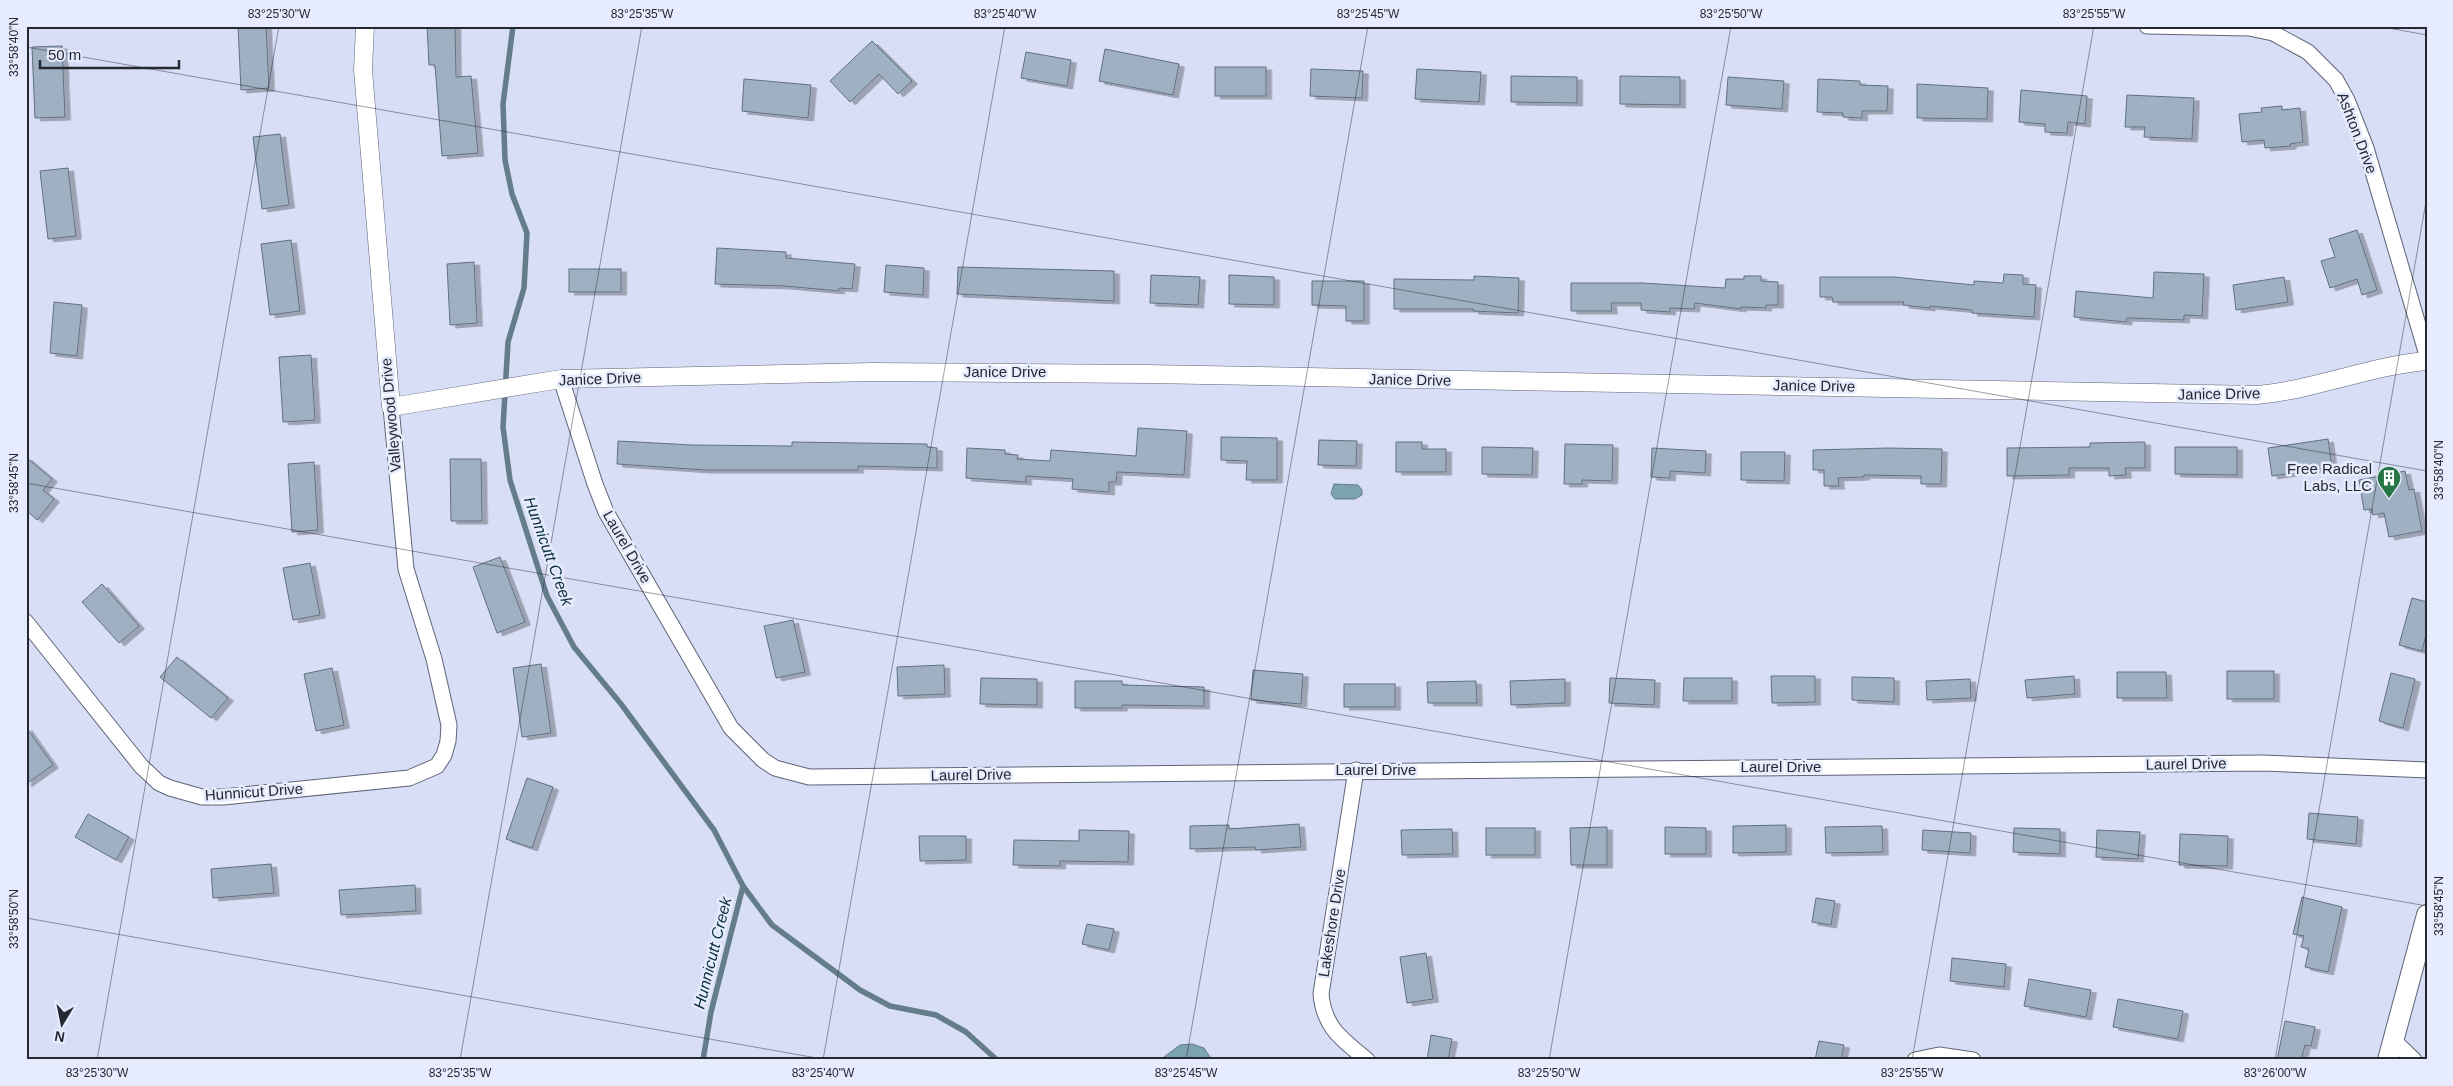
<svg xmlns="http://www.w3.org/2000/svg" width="2453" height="1086" font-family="Helvetica,sans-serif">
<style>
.water{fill:#7da2b2;stroke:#637d8b}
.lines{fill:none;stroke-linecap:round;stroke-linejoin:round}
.stream{stroke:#637d8b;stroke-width:5.5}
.building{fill:#9fb0c2;stroke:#617080;filter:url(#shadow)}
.minor-casing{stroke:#5e6477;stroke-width:17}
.tertiary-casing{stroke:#5e6477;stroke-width:19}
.secondary-casing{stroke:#5e6477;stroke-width:22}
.minor{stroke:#fff;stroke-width:15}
.tertiary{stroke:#fff;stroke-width:18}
.secondary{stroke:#fff;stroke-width:20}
.ticks{fill:none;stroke:#262831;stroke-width:1;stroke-opacity:0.45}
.labels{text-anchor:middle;stroke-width:5;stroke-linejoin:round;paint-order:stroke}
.street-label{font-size:15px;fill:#262831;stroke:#e6ecfe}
.poi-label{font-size:15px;fill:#262831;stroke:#e6ecfe;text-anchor:end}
.water-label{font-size:16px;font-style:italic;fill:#0b2f3c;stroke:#e6ecfe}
.neatline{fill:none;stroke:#262831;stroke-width:2}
.ticks-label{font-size:12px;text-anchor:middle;fill:#262831}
</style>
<defs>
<filter id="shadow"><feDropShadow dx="5.5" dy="3" stdDeviation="0" flood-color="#0004"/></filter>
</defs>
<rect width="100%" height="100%" fill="#d8def5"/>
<g class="water">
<polygon points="1334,484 1358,485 1362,490 1362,495 1355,499 1335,499 1331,494"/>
<polygon points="1192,1044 1204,1048 1212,1060 1160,1060 1180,1045"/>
</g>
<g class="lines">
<g class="stream">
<polyline points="513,26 503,104 505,160 512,194 527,233 524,288 508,342 503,427 510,480 547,596 574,647 621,704 714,830 743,886 772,925 860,990 890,1006 936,1015 966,1032 997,1060"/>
<polyline points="703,1060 711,1012 743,886"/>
</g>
</g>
<g class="building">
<polygon points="238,26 266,26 269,88 241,90"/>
<polygon points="427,26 455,26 456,77 471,76 478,153 442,156 435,65 429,65"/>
<polygon points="872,41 912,81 898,94 879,74 850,102 830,81"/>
<polygon points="62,46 65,117 35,118 32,47"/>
<polygon points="1105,49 1179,64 1173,95 1099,81"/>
<polygon points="1026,52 1071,60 1067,86 1021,78"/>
<rect x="1215" y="67" width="51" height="29"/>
<polygon points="1311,69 1363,71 1362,98 1310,96"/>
<polygon points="1417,69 1481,72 1479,102 1415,99"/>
<polygon points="1511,76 1577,77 1577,103 1511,102"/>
<polygon points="1620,76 1680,77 1680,105 1620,104"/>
<polygon points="1728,77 1784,81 1782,109 1726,105"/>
<polygon points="744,79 811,85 808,118 742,111"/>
<polygon points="1818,79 1860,81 1860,85 1888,86 1887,111 1862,111 1862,118 1843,117 1843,113 1817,112"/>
<polygon points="1917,84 1988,88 1987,119 1917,118"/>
<polygon points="2021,90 2087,96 2085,124 2068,122 2067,133 2045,132 2045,124 2019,122"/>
<polygon points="2127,95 2194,98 2192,139 2144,137 2145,127 2125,127"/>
<polygon points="2282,106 2282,110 2300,108 2303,142 2290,144 2291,146 2265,148 2264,140 2242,142 2239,114 2262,112 2261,108"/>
<polygon points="280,134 289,205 262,209 253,137"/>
<polygon points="68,168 76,236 48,239 40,171"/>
<polygon points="2357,230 2377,290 2362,295 2357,279 2330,288 2321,261 2335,257 2329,239"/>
<polygon points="291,240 300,311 270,315 261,244"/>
<polygon points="717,248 786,252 786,258 855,264 852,289 839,288 839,291 785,286 715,284"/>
<polygon points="474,262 477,323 450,325 447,264"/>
<polygon points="886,265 924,268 923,295 884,292"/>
<polygon points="958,267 1114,271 1114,301 957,294"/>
<rect x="569" y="269" width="52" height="23"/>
<polygon points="2154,272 2204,274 2202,316 2184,315 2184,320 2127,318 2126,322 2074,317 2076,291 2153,298"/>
<polygon points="2004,274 2023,275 2023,284 2036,285 2034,317 1972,313 1972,310 1930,306 1930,308 1903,305 1904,302 1833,302 1832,297 1820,297 1820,277 1894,277 1974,285 1974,281 2003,283"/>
<polygon points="1151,275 1200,277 1198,305 1150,303"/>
<polygon points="1229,275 1274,277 1274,305 1229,304"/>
<polygon points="1474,276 1519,278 1518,313 1473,311 1473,309 1394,309 1394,279 1474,280"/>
<polygon points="1744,276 1761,276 1761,281 1778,282 1778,305 1766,305 1766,308 1741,307 1741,309 1695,303 1694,309 1670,308 1670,312 1641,310 1641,303 1611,303 1612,311 1571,311 1571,283 1642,283 1725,288 1726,279 1744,279"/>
<polygon points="2284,277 2288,302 2236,310 2233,285"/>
<polygon points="1312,281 1364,281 1364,321 1346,321 1346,306 1312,305"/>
<polygon points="54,302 82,305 77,356 50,353"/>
<polygon points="311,355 315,420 283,422 279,357"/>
<polygon points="1138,428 1187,431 1184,475 1117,472 1116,482 1109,482 1109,492 1072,489 1073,479 1026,476 1026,482 966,478 967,448 1005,450 1005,454 1018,455 1017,459 1050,461 1051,450 1136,456"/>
<polygon points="1221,437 1277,438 1277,480 1246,480 1247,461 1221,460"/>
<polygon points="2328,439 2332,467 2272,476 2268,448"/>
<polygon points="1319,440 1357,441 1356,466 1318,465"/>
<polygon points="618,441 692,445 792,446 792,442 927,444 927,447 937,448 937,468 858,466 858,470 705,470 617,464"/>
<polygon points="1396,442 1422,442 1422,449 1446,449 1446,472 1396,472"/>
<polygon points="2145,442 2145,468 2125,468 2126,475 2109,476 2109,468 2069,468 2069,475 2007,476 2007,448 2090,447 2090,443"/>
<polygon points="1565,444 1613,445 1612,481 1582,480 1582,484 1564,484"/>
<polygon points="1482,447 1533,448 1532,475 1482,474"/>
<polygon points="2175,447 2237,447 2237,475 2175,474"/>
<polygon points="1652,448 1706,451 1705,473 1670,471 1670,478 1651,477"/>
<polygon points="1888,448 1942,449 1941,484 1921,484 1921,476 1864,475 1864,477 1838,478 1839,486 1824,486 1824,470 1813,470 1813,450"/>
<polygon points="1741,452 1785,452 1784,481 1741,480"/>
<polygon points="26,457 52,479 43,490 54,499 37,520 26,510"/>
<polygon points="450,459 481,459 482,521 451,521"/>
<polygon points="314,462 318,530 292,532 288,464"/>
<polygon points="2405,471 2409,490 2414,489 2422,531 2389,537 2384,513 2373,515 2372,509 2364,510 2359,480"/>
<polygon points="500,557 525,622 497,633 473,567"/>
<polygon points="310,563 320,615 293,620 283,568"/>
<polygon points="102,584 139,626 119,643 82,602"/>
<polygon points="2412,598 2427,602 2427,631 2422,651 2399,645"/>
<polygon points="793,620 805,672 776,678 764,626"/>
<polygon points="177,657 228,698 211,718 160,677"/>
<polygon points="541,664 551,733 522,737 513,668"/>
<polygon points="944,665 945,694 898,696 897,667"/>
<polygon points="332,668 344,725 316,731 304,674"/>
<polygon points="1253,670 1303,674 1301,704 1251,700"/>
<rect x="2227" y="671" width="47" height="28"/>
<polygon points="2117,672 2166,672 2167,698 2117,698"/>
<polygon points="2391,673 2415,679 2403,728 2379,721"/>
<polygon points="1771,676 1815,676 1815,702 1772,703"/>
<polygon points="2074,676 2075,694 2027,698 2025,680"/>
<polygon points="1852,677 1894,678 1894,702 1852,700"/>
<polygon points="981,678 1037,679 1037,705 980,704"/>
<polygon points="1610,678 1655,680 1654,705 1609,703"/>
<polygon points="1684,678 1732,678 1732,701 1683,701"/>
<polygon points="1565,679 1565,703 1511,705 1510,681"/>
<polygon points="1970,679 1971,698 1927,700 1926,681"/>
<polygon points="1075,681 1122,681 1122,685 1204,687 1204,706 1122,705 1122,708 1075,708"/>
<polygon points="1476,681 1477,703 1428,703 1427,682"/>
<rect x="1344" y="684" width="51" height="23"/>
<polygon points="26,727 53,765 26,784"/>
<polygon points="527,778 553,787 532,848 506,839"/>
<polygon points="2309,813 2358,817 2356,844 2307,839"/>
<polygon points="88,814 129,837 116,860 75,837"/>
<polygon points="1299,824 1301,847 1256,850 1255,847 1190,849 1190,826 1229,825 1229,829"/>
<polygon points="1786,825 1786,852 1733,853 1733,826"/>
<polygon points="1882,826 1883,852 1826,853 1825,827"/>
<polygon points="1607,827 1607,865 1571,865 1570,828"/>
<polygon points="1665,827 1706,828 1706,854 1665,854"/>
<rect x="1486" y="828" width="49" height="27"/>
<polygon points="2014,828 2060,829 2060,854 2013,852"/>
<polygon points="1452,829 1453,854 1402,855 1401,830"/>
<polygon points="1079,830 1129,831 1128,862 1060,861 1060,866 1013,865 1014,840 1079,841"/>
<polygon points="1923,830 1971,833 1970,853 1922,850"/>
<polygon points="2097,830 2140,832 2138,859 2096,857"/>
<polygon points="2180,834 2228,836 2227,866 2179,865"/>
<polygon points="919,836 966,836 966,860 920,861"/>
<polygon points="271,864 274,893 213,898 211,869"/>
<polygon points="415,885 416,911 341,915 339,890"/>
<polygon points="2302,897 2342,907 2328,972 2305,967 2309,949 2301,947 2304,936 2293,934"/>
<polygon points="1816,898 1835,901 1831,925 1812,922"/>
<polygon points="1087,924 1114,929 1109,950 1082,944"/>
<polygon points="1426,953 1433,999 1407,1003 1400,957"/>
<polygon points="1952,958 2006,964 2004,987 1950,981"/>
<polygon points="2029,979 2091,990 2086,1017 2024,1006"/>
<polygon points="2118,999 2183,1011 2178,1039 2113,1027"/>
<polygon points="2285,1021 2315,1027 2311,1046 2305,1045 2301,1060 2277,1060"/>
<polygon points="1431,1035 1452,1039 1448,1060 1427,1060"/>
<polygon points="1819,1041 1844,1045 1841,1060 1815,1060"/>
</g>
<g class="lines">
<defs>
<g id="minor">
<polyline points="2147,26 2249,28 2273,33 2308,52 2336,80 2347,100 2366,148 2427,355"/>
<polyline points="561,379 595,484 606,512 731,728 763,760 775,768 809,777 2263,763 2427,770"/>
<polyline points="26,622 141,766 159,783 170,788 202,797 223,797 409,778 437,766 444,755 448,741 449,725 434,659 406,569 391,407"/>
<path d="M1356 770 1321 994C1324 1028 1342 1039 1367 1060"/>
<polyline points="2393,1040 2414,1060"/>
<polyline points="1915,1060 1939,1055 1973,1060"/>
</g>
<path id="tertiary" d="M365 26 363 70 391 407 561 379 872 372 1147 374 2257 395C2314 390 2369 366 2427 361"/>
<polyline id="secondary" points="2388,1060 2427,915"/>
</defs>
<use href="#minor" class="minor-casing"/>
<use href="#tertiary" class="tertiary-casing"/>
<use href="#secondary" class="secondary-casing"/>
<use href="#minor" class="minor"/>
<use href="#tertiary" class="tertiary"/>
<use href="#secondary" class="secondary"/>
</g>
<path class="ticks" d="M2377 26 2427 35M26 47 2427 471M26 483 2427 906M26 918 828 1060M97 1060 279 26M460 1060 642 26M823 1060 1005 26M1186 1060 1368 26M1549 1060 1731 26M1912 1060 2094 26M2275 1060 2427 196"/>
<defs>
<symbol id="building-pin" viewBox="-11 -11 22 30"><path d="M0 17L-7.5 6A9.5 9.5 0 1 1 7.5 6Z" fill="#267545" stroke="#e6ecfe"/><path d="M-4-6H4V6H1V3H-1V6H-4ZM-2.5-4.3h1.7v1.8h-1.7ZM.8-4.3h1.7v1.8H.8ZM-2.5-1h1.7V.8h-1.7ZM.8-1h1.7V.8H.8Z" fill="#fff"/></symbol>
</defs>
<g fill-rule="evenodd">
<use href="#building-pin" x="2375" y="464" width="28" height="38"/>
</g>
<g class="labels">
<g class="street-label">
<text transform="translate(2357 133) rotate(69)" y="5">Ashton Drive</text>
<text x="1005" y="377">Janice Drive</text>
<text transform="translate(600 379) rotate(-2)" y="5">Janice Drive</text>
<text transform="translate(1410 380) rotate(1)" y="5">Janice Drive</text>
<text transform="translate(1814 386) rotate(1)" y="5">Janice Drive</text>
<text transform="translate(2219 394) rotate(-1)" y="5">Janice Drive</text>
<text transform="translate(391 415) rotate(-95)" y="5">Valleywood Drive</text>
<text transform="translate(627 547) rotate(60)" y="5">Laurel Drive</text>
<text transform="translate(2186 764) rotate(-1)" y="5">Laurel Drive</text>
<text x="1781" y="772">Laurel Drive</text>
<text x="1376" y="775">Laurel Drive</text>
<text transform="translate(971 775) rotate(-1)" y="5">Laurel Drive</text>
<text transform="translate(254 792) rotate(-4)" y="5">Hunnicut Drive</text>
<text transform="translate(1332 923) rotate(-81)" y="5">Lakeshore Drive</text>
</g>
<g class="poi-label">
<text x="2372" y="474">Free Radical<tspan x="2372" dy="17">Labs, LLC</tspan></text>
</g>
<g class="water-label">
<text transform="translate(549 551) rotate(70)" y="6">Hunnicutt Creek</text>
<text transform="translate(712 953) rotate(-76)" y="6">Hunnicutt Creek</text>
</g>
</g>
<rect width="2453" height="1086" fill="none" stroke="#e6ecfe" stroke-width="55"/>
<g transform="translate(62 1024) rotate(190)" stroke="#e6ecfe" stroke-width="4" paint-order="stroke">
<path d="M0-4L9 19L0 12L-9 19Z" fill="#262831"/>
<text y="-8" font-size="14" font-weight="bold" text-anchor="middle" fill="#262831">N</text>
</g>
<path d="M40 60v8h139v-8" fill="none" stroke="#262831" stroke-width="2.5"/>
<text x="48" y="60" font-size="15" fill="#262831" stroke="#e6ecfe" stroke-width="4" paint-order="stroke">50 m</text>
<rect x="28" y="28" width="2398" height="1030" class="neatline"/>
<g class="ticks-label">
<text x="279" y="18">83°25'30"W</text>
<text x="642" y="18">83°25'35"W</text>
<text x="1005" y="18">83°25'40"W</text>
<text x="1368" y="18">83°25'45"W</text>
<text x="1731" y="18">83°25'50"W</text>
<text x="2094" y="18">83°25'55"W</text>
<text transform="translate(14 47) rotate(-90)" y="4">33°58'40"N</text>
<text transform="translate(2439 470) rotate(-90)" y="4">33°58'40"N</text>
<text transform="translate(14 483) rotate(-90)" y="4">33°58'45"N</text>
<text transform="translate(2439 906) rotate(-90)" y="4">33°58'45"N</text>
<text transform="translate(14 919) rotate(-90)" y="4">33°58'50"N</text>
<text x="97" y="1077">83°25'30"W</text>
<text x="460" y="1077">83°25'35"W</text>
<text x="823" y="1077">83°25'40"W</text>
<text x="1186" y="1077">83°25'45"W</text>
<text x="1549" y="1077">83°25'50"W</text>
<text x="1912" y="1077">83°25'55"W</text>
<text x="2275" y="1077">83°26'00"W</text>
</g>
</svg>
